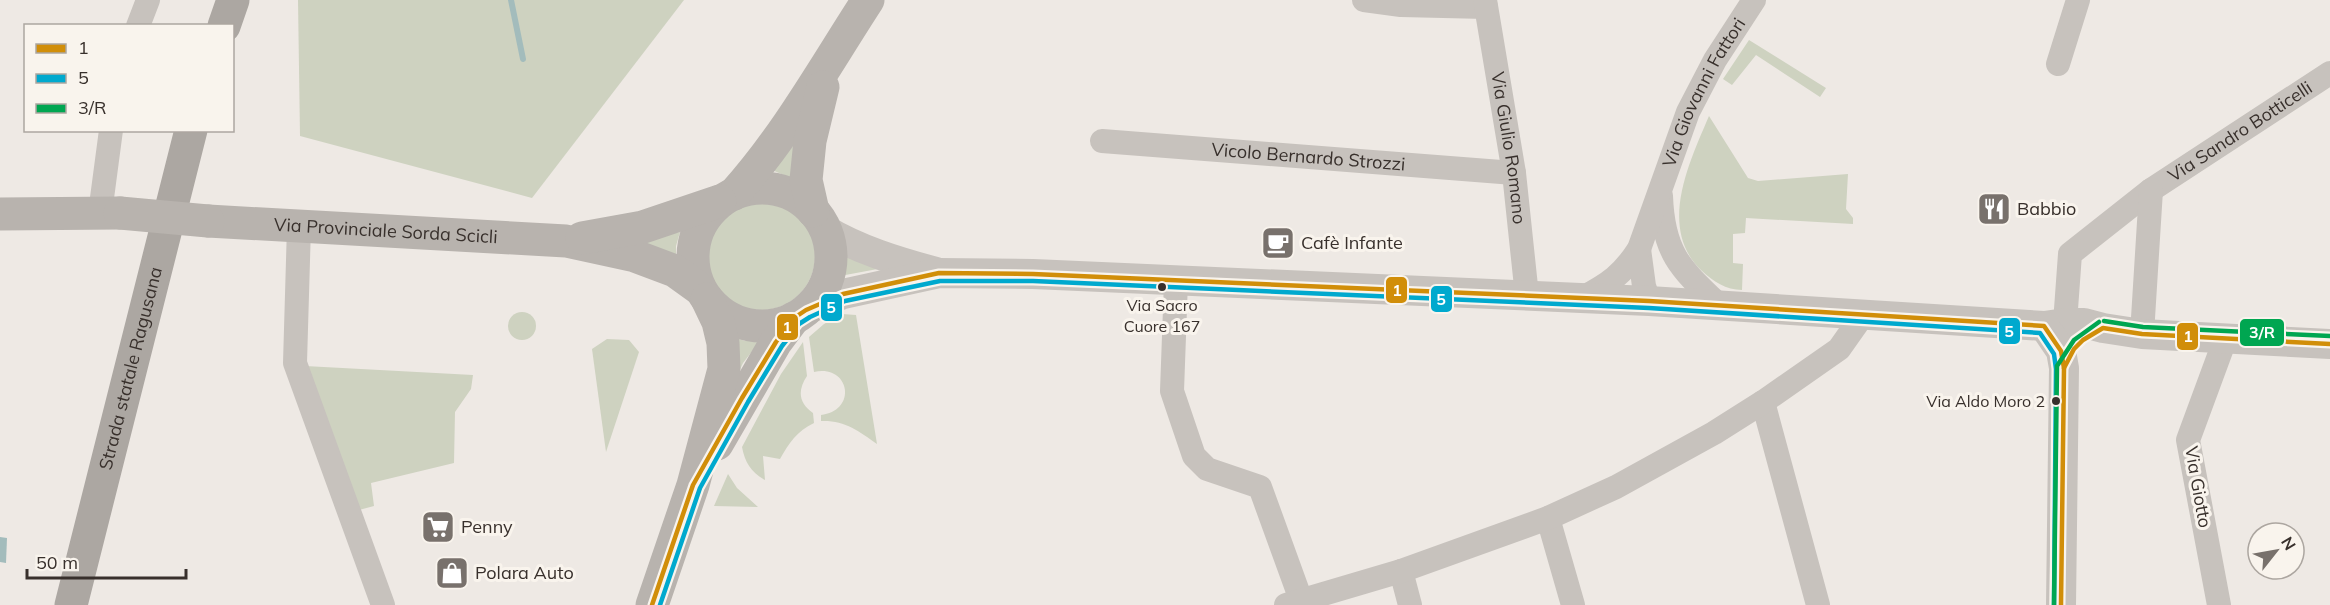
<svg xmlns="http://www.w3.org/2000/svg" width="2330" height="605" font-family="Mulish,sans-serif">
<style>
.green{fill:#ced2c0}
.water{fill:#a3bcbc}
.lines{fill:none;stroke-linecap:round;stroke-linejoin:round}
.stream{stroke:#a3bcbc;stroke-width:6}
.minor{stroke:#c7c2bd;stroke-width:24}
.tertiary{stroke:#c7c2bd;stroke-width:30}
.secondary{stroke:#b8b3ae;stroke-width:33}
.primary{stroke:#aca7a2;stroke-width:33}
.secondary-bridge{stroke:#b8b3ae;stroke-width:33}
.bus-1-casing{stroke:#f9f4ed;stroke-width:9}
.bus-2-casing{stroke:#f9f4ed;stroke-width:9}
.bus-3-casing{stroke:#f9f4ed;stroke-width:9}
.bus-1{stroke:#d18e09;stroke-width:4.5}
.bus-2{stroke:#00a9ce;stroke-width:4.5}
.bus-3{stroke:#00a651;stroke-width:4.5}
.bus-dot{fill:#38302c;stroke:#f9f4ed;stroke-width:2}
.labels{text-anchor:middle;stroke-width:6;stroke-linejoin:round;paint-order:stroke}
.bus-label{font-size:16px;fill:#38302c;stroke:#f9f4ed}
.street-label{font-size:18px;fill:#38302c;stroke:#f9f4ed}
.poi-label{font-size:18px;fill:#38302c;stroke:#f9f4ed;text-anchor:start}
.line-badge{stroke:#f9f4ed;stroke-width:2}
.badge-label{font-size:16px;text-anchor:middle;font-weight:bold;fill:#fff}
</style>
<rect width="100%" height="100%" fill="#eee9e4"/>
<g class="green">
<polygon points="298,0 684,0 532,198 300,136"/>
<polygon points="1749,40 1826,88 1820,97 1756,55 1732,85 1723,79"/>
<path d="M1709 116 1748 178 1758 181 1848 174 1846 209 1853 218V224L1746 218 1745 233 1733 234V263L1743 264 1742 290C1726 290 1713 281 1702 271 1657 229 1689 163 1709 116Z"/>
<polygon points="794,145 793,179 772,170"/>
<circle cx="761" cy="256" r="54"/>
<polygon points="680,232 676,246 676,257 634,241"/>
<polygon points="844,253 883,268 840,276 843,270"/>
<circle cx="522" cy="326" r="14"/>
<path d="M842 314 856 315 877 444C859 431 844 420 821 421V415C858 411 850 364 814 372L809 337 824 324Z"/>
<polygon points="733,337 745,341 760,341 743,363 731,388"/>
<polygon points="607,339 629,340 639,352 606,452 592,349"/>
<path d="M803 342 807 376C797 391 799 403 813 413L814 423C797 431 789 443 780 459L763 456 765 480C751 472 745 463 742 447L781 374Z"/>
<polygon points="305,366 473,375 471,389 455,412 454,463 371,483 374,506 359,510"/>
<polygon points="728,474 737,488 758,507 714,506"/>
</g>
<polygon class="water" points="0,537 7,538 6,563 0,562"/>
<g class="lines">
<polyline class="stream" points="511,0 523,59"/>
<g class="minor">
<polyline points="1364,0 1401,5 1486,7"/>
<path id="s1" d="M1485 0 1514 173 1527 296"/>
<polyline points="138,26 148,0"/>
<polyline points="2058,64 2078,0"/>
<path id="s2" d="M1102 141 1514 173"/>
<path d="M1661 196C1663 254 1681 269 1721 307"/>
<polyline points="100,213 111,130"/>
<polyline points="299,226 295,363 383,605"/>
<polyline points="1639,249 1644,286 1649,301"/>
<polyline points="1176,281 1172,391 1194,456 1207,469 1260,487 1301,600"/>
<path id="s3" d="M1582 298C1609 284 1623 274 1639 249L1688 112 1715 60 1754 0"/>
<path id="s4" d="M2065 323 2070 254 2151 190 2330 73"/>
<polyline points="2142,334 2151,190"/>
<polyline points="1763,402 1818,605"/>
<polyline points="1548,518 1573,605"/>
<polyline points="1401,571 1410,605"/>
<polyline points="1286,605 1401,571 1548,518 1616,487 1714,433 1763,402 1839,349 1863,315"/>
<polyline points="2219,605 2188,440 2226,337"/>
</g>
<g class="tertiary">
<path d="M824 229C859 250 896 261 936 272"/>
<polyline points="806,310 843,294 939,273 1033,274 1649,301 2044,326 2065,323 2084,323 2103,328 2142,334 2330,344"/>
<polyline points="2044,326 2061,351 2064,368 2061,605"/>
</g>
<g class="secondary">
<circle cx="762" cy="257" r="69"/>
<path d="M734 194C787 135 825 66 868 0"/>
<polyline points="813,211 806,180 810,141 823,87"/>
<polyline points="0,214 120,213"/>
<path id="s5" d="M208 221 566 241 635 256 675 271 700 289"/>
<polyline points="582,238 643,227 720,201"/>
<polyline points="717,444 776,342 794,318"/>
<polyline points="652,605 693,485 724,369 723,343 718,322 707,299"/>
</g>
<g class="primary">
<polyline points="224,26 233,0"/>
<path id="s6" d="M71 605 191 130"/>
</g>
<polyline class="secondary-bridge" points="120,213 208,221"/>
<defs>
<g id="bus-1">
<polyline points="2064,368 2074,349 2083,340 2103,328 2142,334 2330,344"/>
<polyline points="652,605 693,485 742,398 776,342 794,318 806,310 843,294 939,273 1033,274 1649,301 2044,326 2061,351 2064,368 2061,605"/>
</g>
<polyline id="bus-2" points="660,605 700,488 748,402 782,346 799,324 810,317 845,301 940,281 1033,281 1649,308 2040,333 2054,354 2056,369 2054,605"/>
<g id="bus-3">
<polyline points="2104,321 2143,327 2330,336"/>
<polyline points="2054,605 2057,366 2074,340 2099,322"/>
</g>
</defs>
<use href="#bus-1" class="bus-1-casing"/>
<use href="#bus-2" class="bus-2-casing"/>
<use href="#bus-3" class="bus-3-casing"/>
<use href="#bus-1" class="bus-1"/>
<use href="#bus-2" class="bus-2"/>
<use href="#bus-3" class="bus-3"/>
</g>
<defs>
<symbol id="restaurant-square" viewBox="-11 -11 22 22"><rect x="-9" y="-9" width="18" height="18" rx="4" fill="#78716c" stroke="#f9f4ed"/><path d="M-5-6h1v4h1v-4h1v4h1v-4h1v5L-1.5 .5V6h-2V.5L-5-1ZM5-6V6H3V1.5H1.5Q1.5-4 5-6Z" fill="#fff"/></symbol>
<symbol id="cafe-square" viewBox="-11 -11 22 22"><rect x="-9" y="-9" width="18" height="18" rx="4" fill="#78716c" stroke="#f9f4ed"/><path d="M-5.5-4.5H6V0H3Q3 3.5 0 3.5H-2.5Q-5.5 3.5-5.5 0ZM3-3.2v2h1.7v-2ZM-6 4.5H4V6H-6Z" fill="#fff"/></symbol>
<symbol id="supermarket-square" viewBox="-11 -11 22 22"><rect x="-9" y="-9" width="18" height="18" rx="4" fill="#78716c" stroke="#f9f4ed"/><path d="M-6-5.5h2.5l.6 2H6L4.5 2H-2.5L-4.4-4H-6ZM-1.5 3.2a1.3 1.3 0 1 0 .1 0ZM3 3.2a1.3 1.3 0 1 0 .1 0Z" fill="#fff"/></symbol>
<symbol id="shop-square" viewBox="-11 -11 22 22"><rect x="-9" y="-9" width="18" height="18" rx="4" fill="#78716c" stroke="#f9f4ed"/><path d="M-5-2.5h2.3a2.7 3.5 0 0 1 5.4 0H5L5.5 6h-11ZM-1.5-2.5h3a1.5 2.3 0 0 0-3 0Z" fill="#fff"/></symbol>
</defs>
<g fill-rule="evenodd">
<use href="#restaurant-square" x="1975" y="190" width="38" height="38"/>
<use href="#cafe-square" x="1259" y="224" width="38" height="38"/>
<use href="#supermarket-square" x="419" y="508" width="38" height="38"/>
<use href="#shop-square" x="433" y="554" width="38" height="38"/>
</g>
<g class="bus-dot">
<circle cx="1162" cy="287" r="5"/>
<circle cx="2056" cy="401" r="5"/>
</g>
<g class="labels">
<g class="bus-label">
<text x="1162" y="311">Via Sacro<tspan x="1162" dy="21">Cuore 167</tspan></text>
<text x="2045" y="407" text-anchor="end">Via Aldo Moro 2</text>
</g>
<g class="street-label">
<text dy="6" stroke="none"><textPath href="#s3" startOffset="246">Via Giovanni Fattori</textPath></text>
<text dy="6" stroke="none"><textPath href="#s4" startOffset="279">Via Sandro Botticelli</textPath></text>
<text dy="6" stroke="none"><textPath href="#s1" startOffset="150">Via Giulio Romano</textPath></text>
<text dy="6" stroke="none"><textPath href="#s2" startOffset="207">Vicolo Bernardo Strozzi</textPath></text>
<text dy="6" stroke="none"><textPath href="#s5" startOffset="178">Via Provinciale Sorda Scicli</textPath></text>
<text dy="6" stroke="none"><textPath href="#s6" startOffset="244">Strada statale Ragusana</textPath></text>
<text transform="translate(2198 487) rotate(80)" y="6">Via Giotto</text>
</g>
<g class="poi-label">
<text x="2017" y="215">Babbio</text>
<text x="1301" y="249">Cafè Infante</text>
<text x="461" y="533">Penny</text>
<text x="475" y="579">Polara Auto</text>
</g>
</g>
<g class="line-badge">
<rect x="1385" y="276" width="23" height="28" rx="6" fill="#d18e09"/>
<rect x="1430" y="285" width="23" height="28" rx="6" fill="#00a9ce"/>
<rect x="820" y="293" width="23" height="29" rx="6" fill="#00a9ce"/>
<rect x="776" y="313" width="23" height="28" rx="6" fill="#d18e09"/>
<rect x="1998" y="317" width="23" height="28" rx="6" fill="#00a9ce"/>
<rect x="2239" y="318" width="46" height="29" rx="6" fill="#00a651"/>
<rect x="2176" y="322" width="23" height="29" rx="6" fill="#d18e09"/>
</g>
<g class="badge-label">
<text x="1397" y="296">1</text>
<text x="1441" y="305">5</text>
<text x="831" y="313">5</text>
<text x="787" y="333">1</text>
<text x="2009" y="337">5</text>
<text x="2262" y="338">3/R</text>
<text x="2188" y="342">1</text>
</g>
<rect x="24" y="24" width="210" height="108" fill="#f9f4ed" stroke="#aca6a0" stroke-width="1.5"/>
<rect x="36" y="44" width="30" height="9" fill="#d18e09" stroke="#aca6a0" stroke-width="1.5"/>
<text x="78" y="54" font-size="18" fill="#38302c">1</text>
<rect x="36" y="74" width="30" height="9" fill="#00a9ce" stroke="#aca6a0" stroke-width="1.5"/>
<text x="78" y="84" font-size="18" fill="#38302c">5</text>
<rect x="36" y="104" width="30" height="9" fill="#00a651" stroke="#aca6a0" stroke-width="1.5"/>
<text x="78" y="114" font-size="18" fill="#38302c">3/R</text>
<g transform="translate(2276 551) rotate(59)"><circle r="28" fill="#f9f4ed" stroke="#aca6a0" stroke-width="1.5"/>
<path d="M0-4.5L10 22L0 15L-10 22Z" fill="#78716c"/>
<text y="-9" font-size="16" font-weight="bold" text-anchor="middle" fill="#38302c">N</text>
</g>
<path d="M27 569v9h159v-9" fill="none" stroke="#38302c" stroke-width="3"/>
<text x="36" y="569" font-size="18" fill="#38302c" stroke="#f9f4ed" stroke-width="4.5" paint-order="stroke">50 m</text>
</svg>
